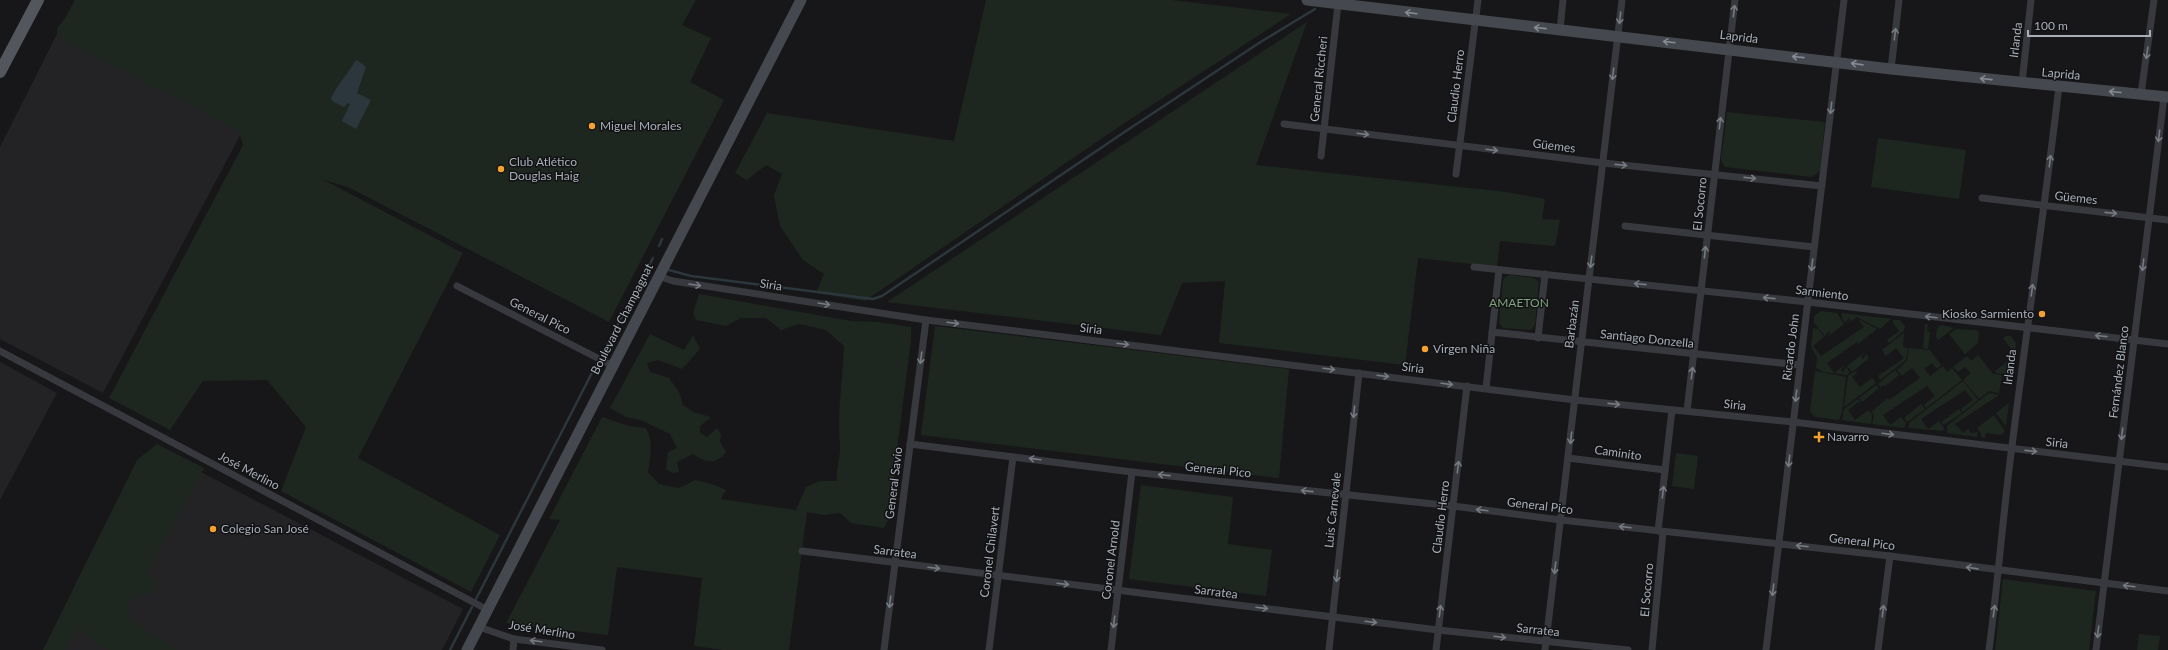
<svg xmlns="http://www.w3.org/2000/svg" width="2168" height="650" font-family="Lato,sans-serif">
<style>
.built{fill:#232326}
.green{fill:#1e271f}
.water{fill:#2c373d}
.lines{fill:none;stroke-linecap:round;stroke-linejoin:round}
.stream{stroke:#2c373d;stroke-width:2.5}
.street{stroke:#38393e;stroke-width:7}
.secondary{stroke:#45484e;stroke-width:11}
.primary{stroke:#53565d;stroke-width:12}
.oneway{stroke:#767a82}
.oneway2{stroke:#858b94}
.poi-dot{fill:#f5a132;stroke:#121214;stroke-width:1.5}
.labels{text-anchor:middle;stroke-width:3;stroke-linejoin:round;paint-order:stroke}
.street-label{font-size:12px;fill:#a8afb9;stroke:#121214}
.poi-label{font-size:12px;fill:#a8afb9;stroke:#121214;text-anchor:start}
.park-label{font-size:12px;fill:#80a47f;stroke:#121214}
</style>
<rect width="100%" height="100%" fill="#171719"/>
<g class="built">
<polygon points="57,34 242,132 103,393 0,339 0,147"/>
<polygon points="0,362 57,393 0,500"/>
<polygon points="157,449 463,609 442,650 52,650"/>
</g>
<g class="green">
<polygon points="75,0 696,0 682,25 711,38 690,82 724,100 609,322 350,188 322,179 463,253 358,458 500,535 471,592 281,491 306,427 267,380 203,381 170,430 109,398 243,145 239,131 179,99 144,83 139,78 123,69 112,67 84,50 63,41 61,37 57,34 57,28 64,20"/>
<polygon points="986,0 1171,0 1291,14 1117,128 865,301 816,293 824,274 803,260 780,226 774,195 782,174 766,165 747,180 735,173 767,113 954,141"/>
<polygon points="1307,22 1256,165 1506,192 1545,199 1542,219 1560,220 1555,246 1500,241 1497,267 1418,258 1405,365 1219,343 1225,281 1182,283 1161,335 887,302"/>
<polygon points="1727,112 1825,122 1820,171 1812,177 1725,167 1721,160"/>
<polygon points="1878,138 1966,150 1959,199 1871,187"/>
<polygon points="1510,275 1534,278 1539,282 1535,325 1531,330 1503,328 1499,323 1503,281 1505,277"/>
<path d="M699 294 851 321 878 322 911 327V340L895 465 892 513 884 528 851 523 840 513 823 515 807 512 789 650H724L694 646 702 578 617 567 608 635 506 623 560 520 549 519 602 417 629 426 646 428C654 442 650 457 648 472L659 484 679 488 695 480 715 485 726 490 721 499 796 510 806 487 820 481H837C836 468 841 454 840 444 837 411 843 379 844 346L826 330 799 324 781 330 766 318H741L726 326 696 320 693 313Z"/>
<polygon points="1821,311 1837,313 1844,324 1826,338 1830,333 1829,331 1825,336 1814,323 1814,316"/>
<polygon points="1842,313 1891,319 1880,329 1857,317 1847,324 1851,320 1849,318 1845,323 1842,318"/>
<polygon points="1858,319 1877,329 1858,344 1857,342 1827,363 1834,373 1845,365 1841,370 1843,372 1846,367 1850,373 1847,375 1824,372 1816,368 1817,357 1811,347 1813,328 1818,329 1824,337 1813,346 1821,356 1864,327"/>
<polygon points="1893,320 1900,320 1905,326 1904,331 1889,343 1887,340 1899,331 1893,323"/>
<polygon points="1925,324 1928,324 1927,331 1930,332 1928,349 1923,348"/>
<polygon points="1941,325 1954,328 1938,340 1936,337 1937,328"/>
<polygon points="935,326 1289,369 1279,478 921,435"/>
<polygon points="1956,329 1977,330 1979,333 1978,343 1965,354 1949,334"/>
<polygon points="1904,333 1903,347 1908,348 1906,360 1880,380 1878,376 1904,358 1896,348 1886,356 1882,350"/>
<path d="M650 334 684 350 693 335 700 349 682 369 658 360 647 363 650 372 669 378 679 392 683 405 693 412 711 417 700 426V433L707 437 717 428 721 435 720 442 726 452C716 465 705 463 693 454L677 462 679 472 672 473 666 469 668 452 677 448 670 434 643 421 626 417 610 408Z"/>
<polygon points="2006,336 2011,336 2016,343 2015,354 2003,338"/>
<polygon points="1909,348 1930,350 1941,365 1937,369 1932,363 1924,369 1930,376 1943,366 1947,372 1952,368 1962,380 1926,408 1924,405 1935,396 1927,386 1883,415 1890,425 1901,417 1906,423 1904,428 1872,424 1874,417 1872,411 1888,398 1889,400 1920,378 1912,368 1902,376 1897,370 1907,361"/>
<polygon points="1865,352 1861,357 1863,359 1866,354 1869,358 1852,372 1847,366"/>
<polygon points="1978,355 1993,374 2002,375 1999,393 1989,391 1979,399 1963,380 1971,373 1965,367 1958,372 1953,367 1967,356 1971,361"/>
<polygon points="2010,360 2014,365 2012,375 1996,373 1995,371"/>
<polygon points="1895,370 1899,375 1885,386 1884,385 1881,387 1878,384"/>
<polygon points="1815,371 1846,377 1842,413 1839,420 1815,417 1810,411"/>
<polygon points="1856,371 1857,373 1852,377 1860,387 1872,378 1876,383 1844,407 1848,376"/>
<polygon points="1963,381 1978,400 1963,412 1961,409 1973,400 1965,390 1921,419 1928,429 1939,421 1944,428 1943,431 1909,428 1909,423"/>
<polygon points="1876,385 1879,388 1862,402 1859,398"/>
<polygon points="1989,393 1999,395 1955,424 1963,433 1968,429 1971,433 1978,432 1977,437 1947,433 1947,426"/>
<polygon points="1858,399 1861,403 1858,402 1848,410 1855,420 1867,411 1871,412 1872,417 1871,424 1842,420 1844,409"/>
<polygon points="2009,403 2006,426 1996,413"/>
<polygon points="1921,404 1925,409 1907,422 1904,418"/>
<polygon points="1959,409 1962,413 1944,425 1941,422"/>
<polygon points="1994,415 2005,431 2001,435 1986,433 1985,438 1981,437 1981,434 1977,428"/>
<polygon points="157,444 204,468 147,573 156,583 152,593 128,600 130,619 177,650 110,650 98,644 78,628 66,650 43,650 137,460"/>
<polygon points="1676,453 1698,456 1694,489 1672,486"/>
<polygon points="1141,485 1233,497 1228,544 1272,550 1266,596 1129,579"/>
<polygon points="2003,579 2096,591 2089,650 1995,650"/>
<polygon points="2139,634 2160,636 2158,650 2137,650"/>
</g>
<path class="water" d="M357 60 366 67 357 93 371 100 356 129 342 121 350 104 348 103 344 107 332 101 331 98C338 84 348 74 355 61Z"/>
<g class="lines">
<g class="stream">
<polyline points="659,246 662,239"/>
<polyline points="669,270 691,276 873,299 882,296 1123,133 1259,43 1315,9"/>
<polyline points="601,356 653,258"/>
<polyline points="476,599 597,363"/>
<polyline points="450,650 472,607"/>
</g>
<g class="street">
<polyline points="1560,30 1563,0"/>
<polyline points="1891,69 1899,0"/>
<polyline points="2022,83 2031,0"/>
<polyline points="2141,94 2154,0"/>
<polyline points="1284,124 1603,163 1822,186"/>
<polyline points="1321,156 1338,4"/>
<polyline points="1456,174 1478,0"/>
<polyline points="1982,198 2168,220"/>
<polyline points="1625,226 1814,247"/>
<polyline points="1474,267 1808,302 2168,344"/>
<polyline points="658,276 673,281 926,320 1575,400 1793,422 2168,467"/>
<polyline points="457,286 613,366"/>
<polyline points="1492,332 1800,365"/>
<polyline points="1538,338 1545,274"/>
<polyline points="0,351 488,610"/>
<polyline points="1486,388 1499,270"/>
<polyline points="1687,411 1735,0"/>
<polyline points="910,444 1132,472 1453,506 1561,520 1890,556 2168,591"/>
<polyline points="1568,458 1665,470"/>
<polyline points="1658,531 1672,410"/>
<polyline points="802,551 1438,630 1628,650"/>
<polyline points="479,627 514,639 602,650"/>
<polyline points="513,650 514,639"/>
<polyline points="884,650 926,320"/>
<polyline points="989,650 1013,457"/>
<polyline points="1111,650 1132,472"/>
<polyline points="1329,650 1359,373"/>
<polyline points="1436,650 1467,386"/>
<polyline points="1545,650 1622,0"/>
<polyline points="1652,650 1663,532"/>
<polyline points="1766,650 1844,0"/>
<polyline points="1878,650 1890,556"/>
<path d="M1989 650C1998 582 2003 514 2012 446 2027 326 2045 206 2059 86"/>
<polyline points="2096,650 2164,97"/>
</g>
<g class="secondary">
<polyline points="1307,0 1891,69 2168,97"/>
<polyline points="467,650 801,0"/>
</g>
<polyline class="primary" points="0,72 38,0"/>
</g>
<defs><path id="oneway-shaft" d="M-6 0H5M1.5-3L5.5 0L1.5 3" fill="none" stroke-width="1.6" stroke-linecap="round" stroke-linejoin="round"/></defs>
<g class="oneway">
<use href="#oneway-shaft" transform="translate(1734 11) rotate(-83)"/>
<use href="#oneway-shaft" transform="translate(1620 18) rotate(97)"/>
<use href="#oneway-shaft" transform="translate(1895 34) rotate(-83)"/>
<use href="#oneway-shaft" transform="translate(2147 53) rotate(98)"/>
<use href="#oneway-shaft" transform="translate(1613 74) rotate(97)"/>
<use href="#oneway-shaft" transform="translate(1831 108) rotate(97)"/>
<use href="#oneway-shaft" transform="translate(1720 123) rotate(-83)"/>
<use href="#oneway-shaft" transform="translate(1363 134) rotate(7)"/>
<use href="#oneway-shaft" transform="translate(2159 136) rotate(97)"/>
<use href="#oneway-shaft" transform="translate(1492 150) rotate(7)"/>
<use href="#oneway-shaft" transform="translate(2050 161) rotate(-83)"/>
<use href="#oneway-shaft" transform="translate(1621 165) rotate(6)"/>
<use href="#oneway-shaft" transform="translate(1750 178) rotate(6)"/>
<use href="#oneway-shaft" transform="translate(2111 213) rotate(6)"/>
<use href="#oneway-shaft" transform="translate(1705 252) rotate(-84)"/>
<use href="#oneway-shaft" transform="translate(1591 262) rotate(97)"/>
<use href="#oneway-shaft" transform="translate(1812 265) rotate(97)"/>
<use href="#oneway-shaft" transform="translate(2143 265) rotate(97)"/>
<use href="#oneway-shaft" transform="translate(1640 284) rotate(-174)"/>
<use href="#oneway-shaft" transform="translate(695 285) rotate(9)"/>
<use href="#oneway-shaft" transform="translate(2032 290) rotate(-82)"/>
<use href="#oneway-shaft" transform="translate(1769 298) rotate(-174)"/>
<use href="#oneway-shaft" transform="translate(824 304) rotate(9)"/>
<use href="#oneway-shaft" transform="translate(1931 317) rotate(-173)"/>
<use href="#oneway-shaft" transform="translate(953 323) rotate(7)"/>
<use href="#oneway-shaft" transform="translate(2101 336) rotate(-174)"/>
<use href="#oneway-shaft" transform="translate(1123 344) rotate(7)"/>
<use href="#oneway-shaft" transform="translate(921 358) rotate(97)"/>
<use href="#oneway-shaft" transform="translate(1329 369) rotate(7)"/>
<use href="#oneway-shaft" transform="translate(1692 373) rotate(-83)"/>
<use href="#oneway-shaft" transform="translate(1383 376) rotate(7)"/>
<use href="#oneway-shaft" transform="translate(1447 384) rotate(7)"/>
<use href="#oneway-shaft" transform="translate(1796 396) rotate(97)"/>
<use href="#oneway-shaft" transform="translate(1614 404) rotate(6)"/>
<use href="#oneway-shaft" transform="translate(1354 412) rotate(96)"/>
<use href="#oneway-shaft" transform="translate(1888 434) rotate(7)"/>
<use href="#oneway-shaft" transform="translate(2122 434) rotate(97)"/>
<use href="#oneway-shaft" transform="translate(1571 438) rotate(96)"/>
<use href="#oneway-shaft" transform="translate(2031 451) rotate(6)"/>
<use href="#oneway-shaft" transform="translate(1035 459) rotate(-173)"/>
<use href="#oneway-shaft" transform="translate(1789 461) rotate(97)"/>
<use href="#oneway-shaft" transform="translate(1458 467) rotate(-83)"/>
<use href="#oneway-shaft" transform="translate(1164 475) rotate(-174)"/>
<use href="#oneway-shaft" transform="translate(1307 491) rotate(-174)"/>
<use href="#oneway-shaft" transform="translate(1663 492) rotate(-83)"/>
<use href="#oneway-shaft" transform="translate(1482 510) rotate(-173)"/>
<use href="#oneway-shaft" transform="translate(1625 527) rotate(-173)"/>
<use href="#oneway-shaft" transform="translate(1802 546) rotate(-174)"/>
<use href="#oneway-shaft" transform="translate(934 568) rotate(7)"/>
<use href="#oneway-shaft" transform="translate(1555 568) rotate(97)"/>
<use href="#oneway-shaft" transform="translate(1972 568) rotate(-172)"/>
<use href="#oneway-shaft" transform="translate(1337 576) rotate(96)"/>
<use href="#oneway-shaft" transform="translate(1063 584) rotate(7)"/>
<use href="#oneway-shaft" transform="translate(2129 586) rotate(-173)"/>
<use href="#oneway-shaft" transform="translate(1773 590) rotate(97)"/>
<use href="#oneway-shaft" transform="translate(890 602) rotate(97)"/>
<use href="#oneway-shaft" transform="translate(1262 608) rotate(7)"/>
<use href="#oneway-shaft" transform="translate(1440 611) rotate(-83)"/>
<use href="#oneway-shaft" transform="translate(1883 611) rotate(-83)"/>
<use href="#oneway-shaft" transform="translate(1994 611) rotate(-82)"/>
<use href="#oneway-shaft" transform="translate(1114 622) rotate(97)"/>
<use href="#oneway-shaft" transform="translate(1371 622) rotate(7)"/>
<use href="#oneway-shaft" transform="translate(2098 632) rotate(97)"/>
<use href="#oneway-shaft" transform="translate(1500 637) rotate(7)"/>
<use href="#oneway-shaft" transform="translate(536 641) rotate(-173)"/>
</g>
<g class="oneway2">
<use href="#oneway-shaft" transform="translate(1411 13) rotate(-173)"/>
<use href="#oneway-shaft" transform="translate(1540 28) rotate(-174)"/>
<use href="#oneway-shaft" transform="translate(1669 42) rotate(-173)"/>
<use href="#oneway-shaft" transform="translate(1798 57) rotate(-174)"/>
<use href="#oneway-shaft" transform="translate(1857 64) rotate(-172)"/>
<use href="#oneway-shaft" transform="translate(1986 79) rotate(-174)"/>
<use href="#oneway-shaft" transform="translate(2115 92) rotate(-175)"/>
</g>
<g class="poi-dot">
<circle cx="592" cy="126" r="4"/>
<circle cx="501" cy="169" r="4"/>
<circle cx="2042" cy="314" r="4"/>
<circle cx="1425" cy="349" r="4"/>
<path d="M1817 431h4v4h4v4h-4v4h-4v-4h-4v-4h4z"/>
<circle cx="213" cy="529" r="4"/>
</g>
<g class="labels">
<g class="street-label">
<text transform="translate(1739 37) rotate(7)" y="4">Laprida</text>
<text transform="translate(2016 40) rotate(-83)" y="4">Irlanda</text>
<text transform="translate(2061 74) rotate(5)" y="4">Laprida</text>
<text transform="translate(1319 79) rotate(-84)" y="4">General Riccheri</text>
<text transform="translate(1456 86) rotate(-83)" y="4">Claudio Herro</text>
<text transform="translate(1554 146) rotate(7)" y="4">Güemes</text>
<text transform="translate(2076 198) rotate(6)" y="4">Güemes</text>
<text transform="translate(1700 204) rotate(-84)" y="4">El Socorro</text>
<text transform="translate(771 285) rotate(9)" y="4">Siria</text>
<text transform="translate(1822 293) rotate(7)" y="4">Sarmiento</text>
<text transform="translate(540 316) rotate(27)" y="4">General Pico</text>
<text transform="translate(622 319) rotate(-63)" y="4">Boulevard Champagnat</text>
<text transform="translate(1572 324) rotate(-83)" y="4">Barbazán</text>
<text transform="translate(1091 329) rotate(7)" y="4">Siria</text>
<text transform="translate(1647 339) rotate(6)" y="4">Santiago Donzella</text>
<text transform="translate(1791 347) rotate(-83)" y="4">Ricardo John</text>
<text transform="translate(2010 367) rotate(-83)" y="4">Irlanda</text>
<text transform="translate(1413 368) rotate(7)" y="4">Siria</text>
<text transform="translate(2119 372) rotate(-83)" y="4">Fernández Blanco</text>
<text transform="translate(1735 405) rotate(6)" y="4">Siria</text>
<text transform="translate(2057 443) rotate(6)" y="4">Siria</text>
<text transform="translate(1618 453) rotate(8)" y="4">Caminito</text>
<text transform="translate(1218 470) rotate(6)" y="4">General Pico</text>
<text transform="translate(249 471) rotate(28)" y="4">José Merlino</text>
<text transform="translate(894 483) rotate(-83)" y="4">General Savio</text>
<text transform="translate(1540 506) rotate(7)" y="4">General Pico</text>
<text transform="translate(1333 510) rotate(-84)" y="4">Luis Carnevale</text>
<text transform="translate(1441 517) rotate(-83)" y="4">Claudio Herro</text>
<text transform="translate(1862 542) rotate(7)" y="4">General Pico</text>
<text transform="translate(895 552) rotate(7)" y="4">Sarratea</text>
<text transform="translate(990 552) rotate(-83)" y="4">Coronel Chilavert</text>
<text transform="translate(1111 560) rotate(-83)" y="4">Coronel Arnold</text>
<text transform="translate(1647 590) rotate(-85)" y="4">El Socorro</text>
<text transform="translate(1216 592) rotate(7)" y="4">Sarratea</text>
<text transform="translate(542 630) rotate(9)" y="4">José Merlino</text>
<text transform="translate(1538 630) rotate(6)" y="4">Sarratea</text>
</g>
<g class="poi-label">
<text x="600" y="130">Miguel Morales</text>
<text x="509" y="166">Club Atlético<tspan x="509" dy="14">Douglas Haig</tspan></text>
<text x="2034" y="318" text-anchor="end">Kiosko Sarmiento</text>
<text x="1433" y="353">Virgen Niña</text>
<text x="1827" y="441">Navarro</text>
<text x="221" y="533">Colegio San José</text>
</g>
<g class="park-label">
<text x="1519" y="307">AMAETON</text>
</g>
</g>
<path d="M2028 30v6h122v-6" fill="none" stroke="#a8afb9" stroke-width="2"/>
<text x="2034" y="30" font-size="12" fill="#a8afb9" stroke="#121214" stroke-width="3" paint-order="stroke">100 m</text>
</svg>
